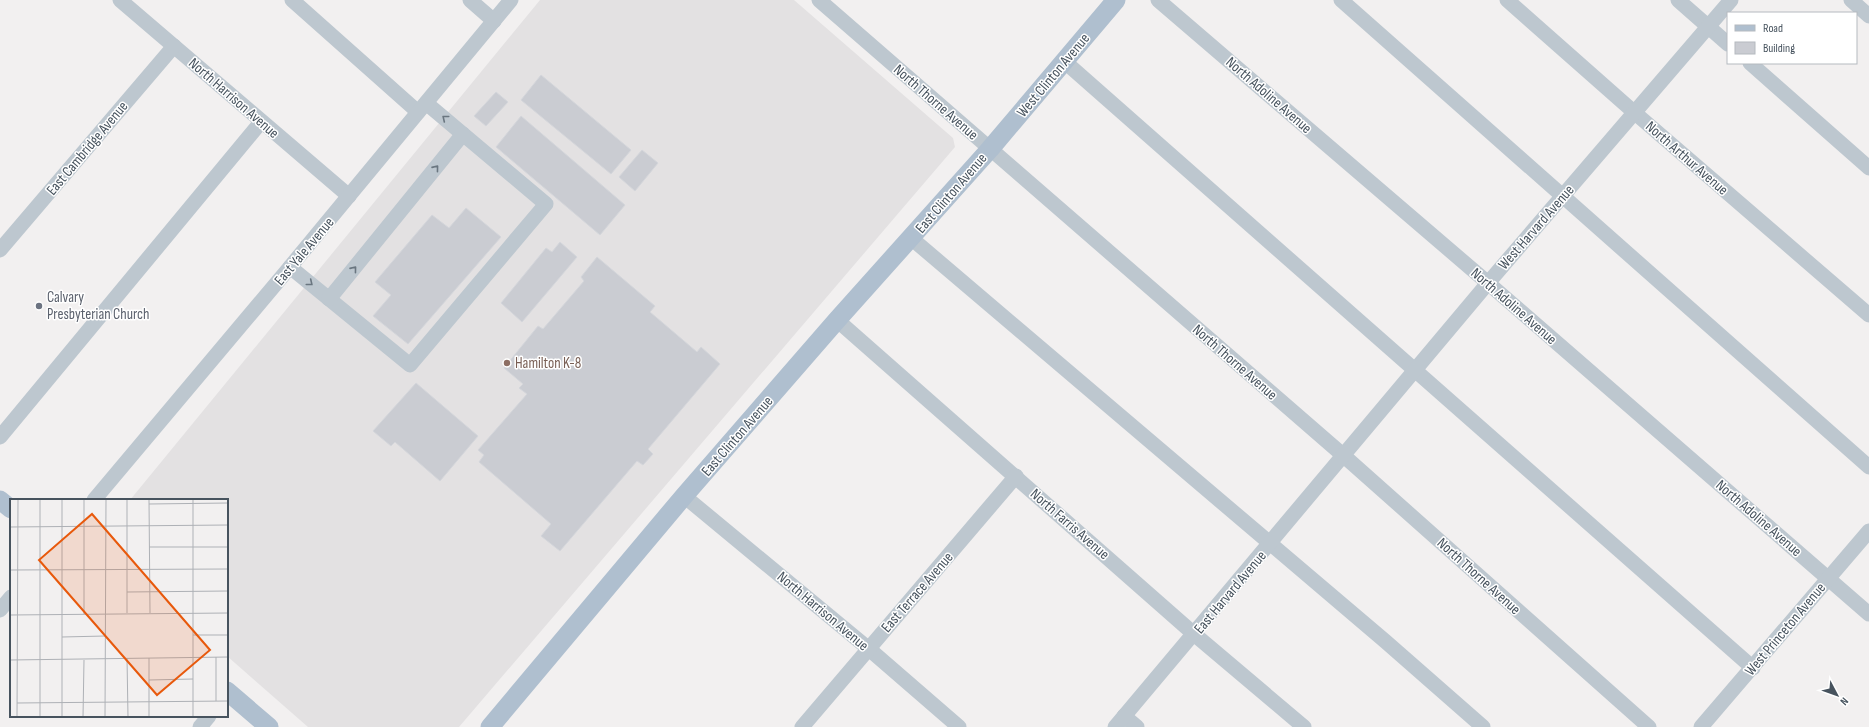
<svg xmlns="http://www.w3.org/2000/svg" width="1869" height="727" font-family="'Sofia Sans Condensed',sans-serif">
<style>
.education{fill:#e3e1e2}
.building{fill:#caccd2;stroke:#d4d6db}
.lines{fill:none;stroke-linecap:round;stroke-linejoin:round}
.minor{stroke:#bdc7cf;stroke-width:15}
.major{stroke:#afbfcf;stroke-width:19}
.oneway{stroke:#6a7680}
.worship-dot{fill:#6b7280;stroke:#fff;stroke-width:1.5}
.education-dot{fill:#8d6e63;stroke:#fff;stroke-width:1.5}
.labels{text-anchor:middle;stroke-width:3;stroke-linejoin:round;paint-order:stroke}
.street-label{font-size:15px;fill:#47535e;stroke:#fff}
.worship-label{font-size:15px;fill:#5b616d;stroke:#fff;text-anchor:start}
.education-label{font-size:15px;fill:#785e54;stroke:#fff;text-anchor:start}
.inset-road{fill:none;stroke:#aeb1b6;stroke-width:1}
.view{fill:#e8590c;fill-opacity:0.15;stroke:#e8590c;stroke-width:2}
.inset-edge{fill:none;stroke:#47535e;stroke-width:2}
</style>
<rect width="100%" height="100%" fill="#f2f0f0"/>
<polygon class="education" points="540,0 794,0 953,138 955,147 459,727 308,727 227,656 227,500 130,500"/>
<g class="building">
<polygon points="541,75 631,150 611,174 521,100"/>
<polygon points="496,92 508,102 486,126 474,116"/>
<polygon points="521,116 625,205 600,235 496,147"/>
<polygon points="642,150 658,163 635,191 619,177"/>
<polygon points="466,208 501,237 408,344 373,316 391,295 375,282 432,215 449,228"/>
<polygon points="560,242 577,257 522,322 501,303 546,248 552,252"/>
<polygon points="597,257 655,306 650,312 697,352 701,347 720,364 648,449 653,454 643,465 637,461 560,551 541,536 551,524 479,462 484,455 478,450 527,394 519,388 523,384 504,368 538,326 543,329 584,281 581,277"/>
<polygon points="416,383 478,436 440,481 395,442 391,446 373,431"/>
</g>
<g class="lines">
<g class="minor">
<polyline points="120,0 349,196"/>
<polyline points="292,0 418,112"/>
<polyline points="470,0 494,21"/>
<polyline points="819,0 1344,456 1649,727"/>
<polyline points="1158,0 1488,283 1869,614"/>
<polyline points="1341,0 1869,467"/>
<polyline points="1507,0 1635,113 1869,315"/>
<polyline points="1678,0 1728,44"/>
<polyline points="1851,0 1869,16"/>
<polyline points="1064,61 1753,668"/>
<polyline points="1750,63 1869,168"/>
<polyline points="911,238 1385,641 1483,727"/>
<polyline points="0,250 174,46"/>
<polyline points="290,267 410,365 546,204 426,103"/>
<polyline points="329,299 463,134"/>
<polyline points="837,320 1194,634 1304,727"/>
<polyline points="0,437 261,122"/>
<polyline points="684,496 869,649 959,727"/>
<polyline points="94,500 290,267 511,0"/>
<polyline points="0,610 11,597"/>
<polyline points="1124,716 1137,727"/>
<polyline points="200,727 209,716"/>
<polyline points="802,727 1016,476"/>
<polyline points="1115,727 1488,283 1731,0"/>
<polyline points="1701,727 1869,531"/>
</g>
<g class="major">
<polyline points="0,500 11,509"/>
<polyline points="227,691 269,727"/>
<polyline points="490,727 684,496 837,320 990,149 1116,0"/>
</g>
</g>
<defs><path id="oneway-chevron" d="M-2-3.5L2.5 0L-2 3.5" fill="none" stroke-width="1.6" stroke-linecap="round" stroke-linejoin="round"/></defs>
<g class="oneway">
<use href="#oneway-chevron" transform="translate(445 118) rotate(-141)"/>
<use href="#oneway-chevron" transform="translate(436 168) rotate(-51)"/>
<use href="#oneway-chevron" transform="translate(354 269) rotate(-51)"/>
<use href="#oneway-chevron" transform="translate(310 283) rotate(39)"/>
</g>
<circle class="worship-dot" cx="39" cy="306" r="4"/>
<circle class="education-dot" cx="507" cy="363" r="4"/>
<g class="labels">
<g class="street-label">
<text transform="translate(1053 75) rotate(-50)" y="5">West Clinton Avenue</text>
<text transform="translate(1269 95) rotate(41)" y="5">North Adoline Avenue</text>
<text transform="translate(234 98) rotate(41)" y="5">North Harrison Avenue</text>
<text transform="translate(936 102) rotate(41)" y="5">North Thorne Avenue</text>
<text transform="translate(87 148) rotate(-50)" y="5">East Cambridge Avenue</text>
<text transform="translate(1687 158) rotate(41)" y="5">North Arthur Avenue</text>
<text transform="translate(951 193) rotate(-49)" y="5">East Clinton Avenue</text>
<text transform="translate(1536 227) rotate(-49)" y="5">West Harvard Avenue</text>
<text transform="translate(304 251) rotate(-50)" y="5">East Yale Avenue</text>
<text transform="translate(1514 306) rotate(41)" y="5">North Adoline Avenue</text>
<text transform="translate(1235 362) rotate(41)" y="5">North Thorne Avenue</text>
<text transform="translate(737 436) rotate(-49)" y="5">East Clinton Avenue</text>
<text transform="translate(1759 518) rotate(41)" y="5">North Adoline Avenue</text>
<text transform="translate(1070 524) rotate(41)" y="5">North Farris Avenue</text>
<text transform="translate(1479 576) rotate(42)" y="5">North Thorne Avenue</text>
<text transform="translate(917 592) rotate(-49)" y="5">East Terrace Avenue</text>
<text transform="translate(1230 592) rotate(-50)" y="5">East Harvard Avenue</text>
<text transform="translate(823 611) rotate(40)" y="5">North Harrison Avenue</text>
<text transform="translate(1785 629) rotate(-50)" y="5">West Princeton Avenue</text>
</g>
<g class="worship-label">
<text x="47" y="302">Calvary<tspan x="47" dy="17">Presbyterian Church</tspan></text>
</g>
<g class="education-label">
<text x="515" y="368">Hamilton K-8</text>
</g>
</g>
<g transform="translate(10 499)">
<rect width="218" height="218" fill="#f2f0f0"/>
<path class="inset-road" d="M52 0V218M74 0V115M139 0 140 114M183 0V218M139 5 218 4M0 28 218 26M139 48H218M0 71 218 70M117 93 218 92M117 114V0M0 116 218 114M30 116V0M30 116V218M183 136H218M52 138 95 137M117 159 118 218M139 159V218M0 161 218 158M139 181 183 180M206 202V158M7 204 218 202M7 218 8 0M73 218 74 161M95 218 96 0"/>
<path class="view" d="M82 15 200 151 147 196 29 61Z"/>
<rect width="218" height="218" class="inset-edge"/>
</g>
<rect x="1727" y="12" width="130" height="52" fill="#ffffff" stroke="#b5babf"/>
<rect x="1735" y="25" width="20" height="6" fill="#afbfcf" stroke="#b5babf"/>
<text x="1763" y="32" font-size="12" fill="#47535e">Road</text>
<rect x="1735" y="42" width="20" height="12" fill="#caccd2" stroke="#b5babf"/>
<text x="1763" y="52" font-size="12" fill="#47535e">Building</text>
<g transform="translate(1837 695) rotate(131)" stroke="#ffffff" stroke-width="3" paint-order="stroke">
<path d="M0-3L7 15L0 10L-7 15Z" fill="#47535e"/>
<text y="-6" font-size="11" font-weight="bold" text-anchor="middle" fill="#47535e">N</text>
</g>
</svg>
